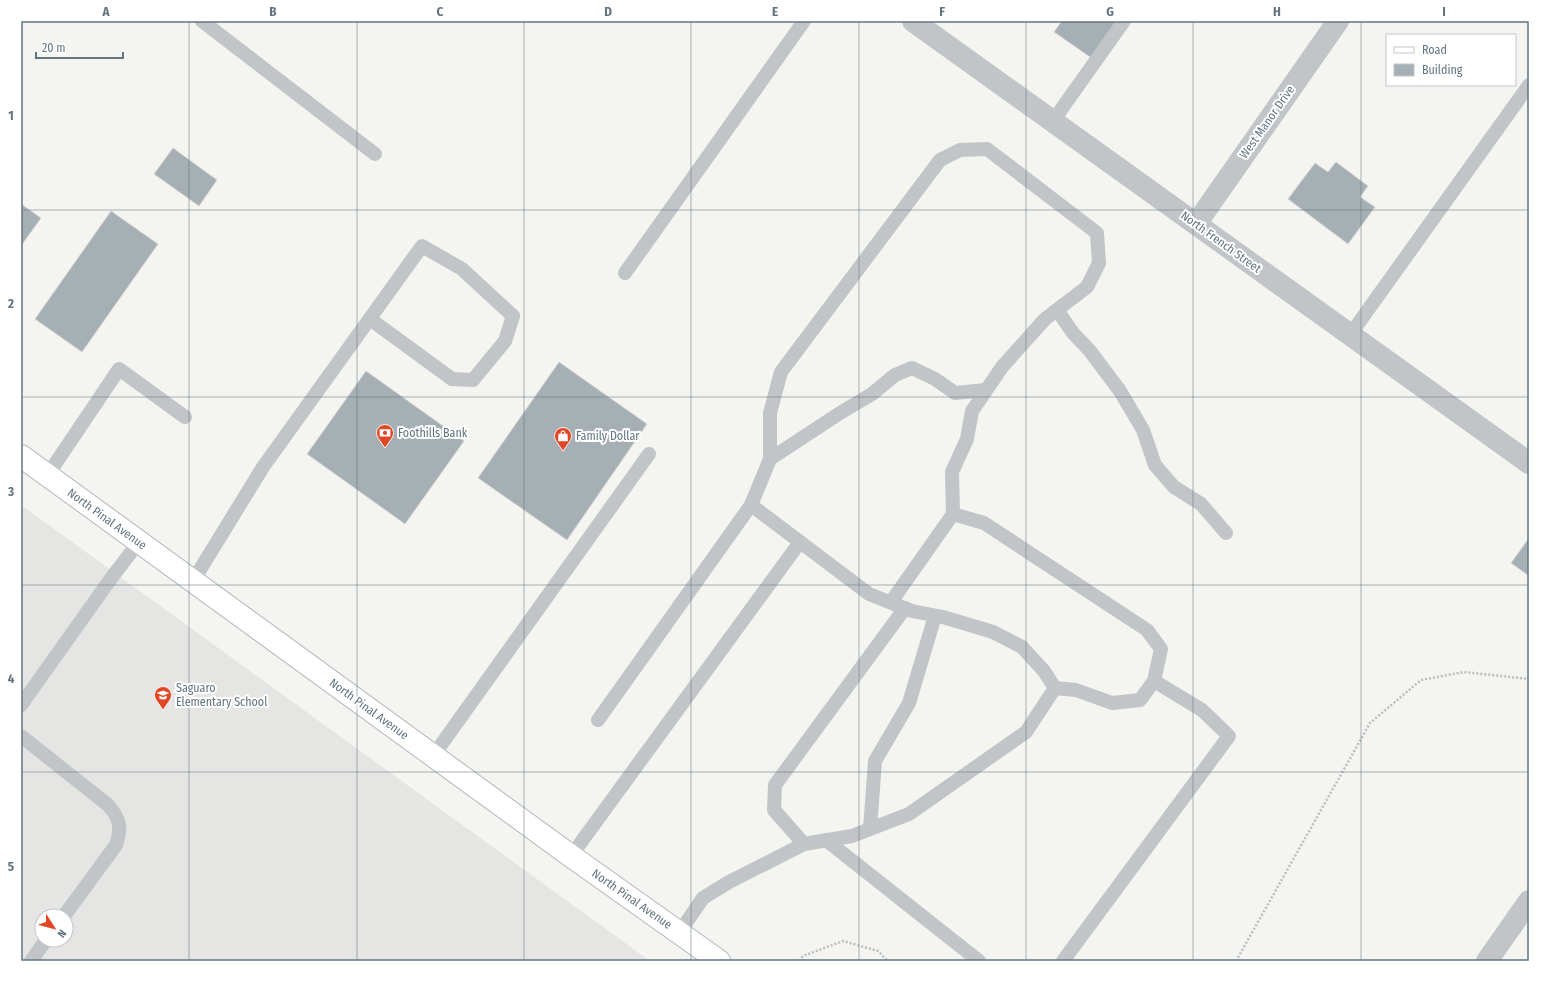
<svg xmlns="http://www.w3.org/2000/svg" width="1550" height="982" font-family="'Fira Sans Condensed',sans-serif">
<style>
.built{fill:#e5e6e4;fill-rule:evenodd}
.building{fill:#a6afb3;stroke:#d6d5d3}
.lines{fill:none;stroke-linecap:round;stroke-linejoin:round}
.primary-casing{stroke:#b2b7ba;stroke-width:24}
.path{stroke:#bbbdbf;stroke-width:2.5;stroke-dasharray:2 2;stroke-linecap:butt}
.lane{stroke:#c1c5c8;stroke-width:14}
.street{stroke:#c1c5c8;stroke-width:22}
.primary{stroke:#fff;stroke-width:22}
.grid{fill:none;stroke:#637581;stroke-width:1;stroke-opacity:0.55}
.labels{text-anchor:middle;stroke-width:4;stroke-linejoin:round;paint-order:stroke}
.street-label{font-size:12px;fill:#637581;stroke:#fff}
.poi-label{font-size:12px;fill:#637581;stroke:#fff;text-anchor:start}
.neatline{fill:none;stroke:#637581;stroke-width:1.5}
.grid-label{font-size:13px;text-anchor:middle;font-weight:bold;fill:#637581}
</style>
<rect width="100%" height="100%" fill="#f4f4f0"/>
<path class="built" d="M21 505 650 961H21ZM42 916H66V940H42Z"/>
<g class="building">
<polygon points="1062,21 1120,21 1093,59 1054,32"/>
<polygon points="173,148 217,180 199,206 154,174"/>
<polygon points="1336,162 1368,186 1360,197 1375,207 1348,244 1288,199 1315,163 1328,172"/>
<polygon points="21,204 41,218 21,246"/>
<polygon points="111,211 158,244 82,352 35,319"/>
<polygon points="559,362 647,424 567,540 478,478"/>
<polygon points="366,371 464,441 405,524 307,454"/>
<polygon points="1529,538 1529,576 1511,563"/>
</g>
<g class="lines">
<defs>
<polyline id="primary" points="21,456 571,856 719,961"/>
</defs>
<use href="#primary" class="primary-casing"/>
<g class="path">
<polyline points="799,961 803,956 843,941 878,951 888,961"/>
<polyline points="1236,961 1370,723 1421,680 1464,672 1529,679"/>
</g>
<g class="lane">
<polyline points="202,21 375,154"/>
<polyline points="1053,121 1124,21"/>
<polyline points="625,273 804,21"/>
<polyline points="1057,310 1073,333 1090,351 1120,391 1143,430 1155,465 1174,487 1201,504 1226,533"/>
<polyline points="1350,335 1529,85"/>
<polyline points="770,459 840,413 872,394 895,375 912,368 935,379 955,393 986,390"/>
<polyline points="47,476 119,369 185,417"/>
<polyline points="751,505 869,594 912,611 943,617 993,632 1022,647 1044,671 1055,688 1076,690 1112,703 1140,700 1154,681 1202,710 1229,736 1063,961"/>
<polyline points="953,514 984,523 1147,630 1161,649 1154,681"/>
<polyline points="193,581 263,467 422,246 462,269 513,316 505,341 473,380 452,379 370,319"/>
<polyline points="21,705 112,577 139,542"/>
<polyline points="598,720 751,505 770,459 770,413 781,372 940,160 960,150 987,149 1097,233 1099,263 1087,287 1045,319 1002,367 972,411 967,439 952,472 953,514 891,602"/>
<path d="M21 736 108 805C120 819 122 827 116 845L64 916"/>
<polyline points="433,756 649,454"/>
<polyline points="870,829 875,761 909,703 935,616"/>
<polyline points="826,840 979,961"/>
<polyline points="804,844 774,810 775,785 905,608"/>
<polyline points="571,856 800,542"/>
<polyline points="679,933 703,898 729,882 804,844 852,836 909,814 1026,732 1055,688"/>
<polyline points="31,961 46,940"/>
</g>
<g class="street">
<polyline points="913,21 1529,463"/>
<polyline points="1196,224 1338,21"/>
<polyline points="1487,961 1529,901"/>
</g>
<use href="#primary" class="primary"/>
</g>
<path class="grid" d="M189 21V961M357 21V961M524 21V961M691 21V961M859 21V961M1026 21V961M1193 21V961M1361 21V961M21 210H1529M21 397H1529M21 585H1529M21 772H1529"/>
<defs>
<symbol id="bank-pin" viewBox="-11 -11 22 30"><path d="M0 17L-7.5 6A9.5 9.5 0 1 1 7.5 6Z" fill="#e14724" stroke="#fff"/><path d="M-6-4H6V4H-6ZM0-2.3a2.3 2.3 0 1 0 0 4.6a2.3 2.3 0 1 0 0-4.6Z" fill="#fff"/></symbol>
<symbol id="shop-pin" viewBox="-11 -11 22 30"><path d="M0 17L-7.5 6A9.5 9.5 0 1 1 7.5 6Z" fill="#e14724" stroke="#fff"/><path d="M-5-2.5h2.3a2.7 3.5 0 0 1 5.4 0H5L5.5 6h-11ZM-1.5-2.5h3a1.5 2.3 0 0 0-3 0Z" fill="#fff"/></symbol>
<symbol id="school-pin" viewBox="-11 -11 22 30"><path d="M0 17L-7.5 6A9.5 9.5 0 1 1 7.5 6Z" fill="#e14724" stroke="#fff"/><path d="M0-5L7-2L0 1L-7-2ZM-4 1L0 2.5L4 1V4Q0 6-4 4Z" fill="#fff"/></symbol>
</defs>
<g fill-rule="evenodd">
<use href="#bank-pin" x="375" y="423" width="20" height="27"/>
<use href="#shop-pin" x="553" y="426" width="20" height="27"/>
<use href="#school-pin" x="153" y="685" width="20" height="27"/>
</g>
<g class="labels">
<g class="street-label">
<text transform="translate(1267 122) rotate(-55)" y="4">West Manor Drive</text>
<text transform="translate(1221 242) rotate(36)" y="4">North French Street</text>
<text transform="translate(107 519) rotate(36)" y="4">North Pinal Avenue</text>
<text transform="translate(369 709) rotate(36)" y="4">North Pinal Avenue</text>
<text transform="translate(632 899) rotate(35)" y="4">North Pinal Avenue</text>
</g>
<g class="poi-label">
<text x="398" y="437">Foothills Bank</text>
<text x="576" y="440">Family Dollar</text>
<text x="176" y="692">Saguaro<tspan x="176" dy="14">Elementary School</tspan></text>
</g>
</g>
<rect width="1550" height="982" fill="none" stroke="#ffffff" stroke-width="44"/>
<rect x="1386" y="34" width="130" height="52" fill="#ffffff" stroke="#c1c8cd"/>
<rect x="1394" y="47" width="20" height="6" fill="#ffffff" stroke="#c1c8cd"/>
<text x="1422" y="54" font-size="12" fill="#637581">Road</text>
<rect x="1394" y="64" width="20" height="12" fill="#a6afb3" stroke="#c1c8cd"/>
<text x="1422" y="74" font-size="12" fill="#637581">Building</text>
<g transform="translate(54 928) rotate(126)"><circle r="19" fill="#ffffff" stroke="#c1c8cd"/>
<path d="M0-3L7 15L0 10L-7 15Z" fill="#e14724"/>
<text y="-6" font-size="11" font-weight="bold" text-anchor="middle" fill="#637581">N</text>
</g>
<path d="M36 52v6h87v-6" fill="none" stroke="#637581" stroke-width="2"/>
<text x="42" y="52" font-size="12" fill="#637581" stroke="#ffffff" stroke-width="3" paint-order="stroke">20 m</text>
<rect x="22" y="22" width="1506" height="938" class="neatline"/>
<g class="grid-label">
<text x="106" y="16">A</text>
<text x="273" y="16">B</text>
<text x="440" y="16">C</text>
<text x="608" y="16">D</text>
<text x="775" y="16">E</text>
<text x="942" y="16">F</text>
<text x="1110" y="16">G</text>
<text x="1277" y="16">H</text>
<text x="1444" y="16">I</text>
<text x="11" y="120">1</text>
<text x="11" y="308">2</text>
<text x="11" y="496">3</text>
<text x="11" y="683">4</text>
<text x="11" y="871">5</text>
</g>
</svg>
